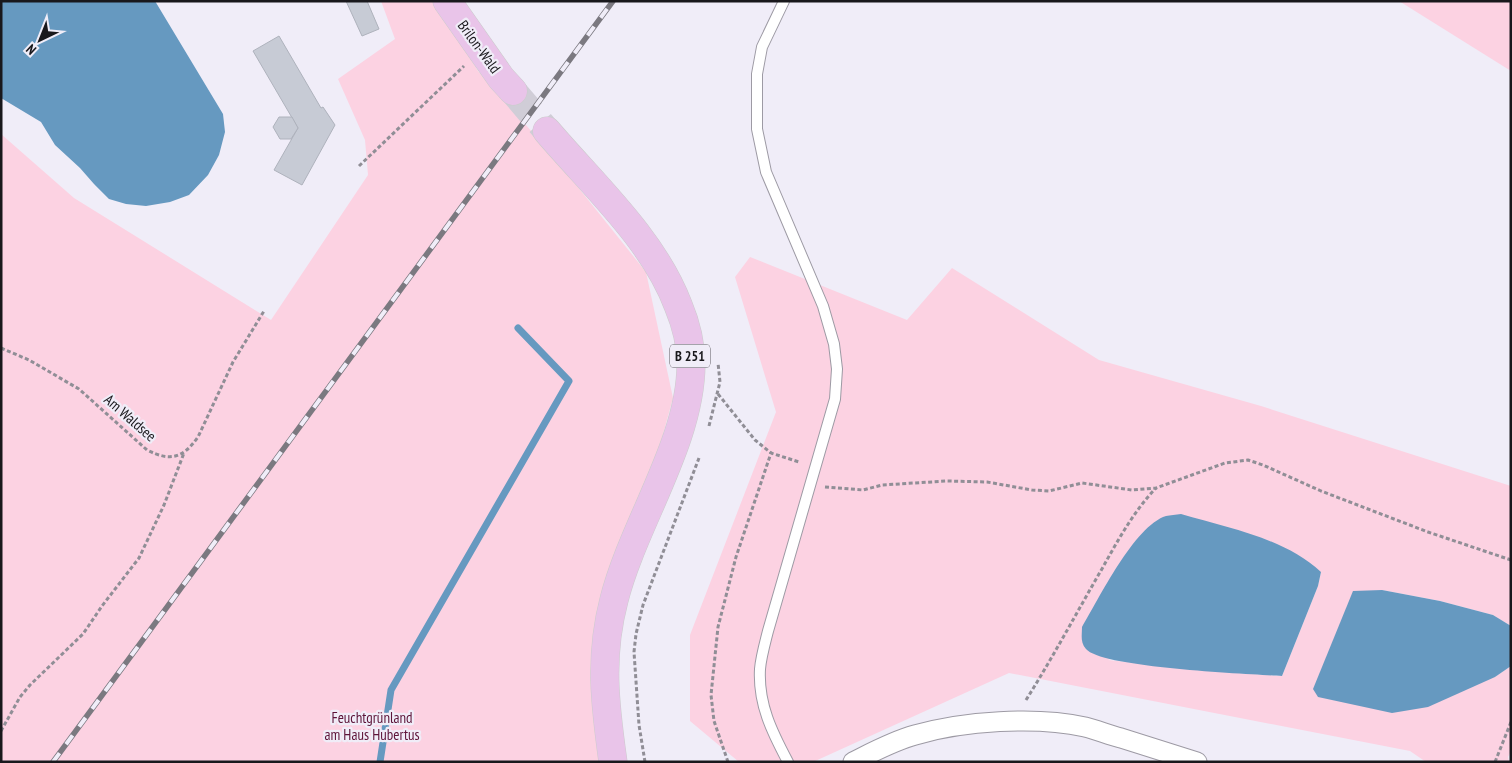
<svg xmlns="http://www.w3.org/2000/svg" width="1512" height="763" font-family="'PT Sans Narrow',sans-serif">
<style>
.green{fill:#fcd2e2;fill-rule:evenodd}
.water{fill:#6699c0}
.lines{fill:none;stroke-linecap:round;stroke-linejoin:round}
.stream{stroke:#6699c0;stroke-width:7}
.building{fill:#c7cbd5;stroke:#aeb2bc}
.primary-tunnel{stroke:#d0cdd7;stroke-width:28;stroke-dasharray:28 14;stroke-linecap:butt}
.lane-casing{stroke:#9d9aa4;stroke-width:12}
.street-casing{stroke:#9d9aa4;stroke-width:21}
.primary-casing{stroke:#cccccd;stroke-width:29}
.path{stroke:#908e96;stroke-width:3;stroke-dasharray:4 2.5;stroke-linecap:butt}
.lane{stroke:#fff;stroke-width:10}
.street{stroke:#fff;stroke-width:19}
.primary{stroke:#e9c4e9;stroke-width:28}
.rail-casing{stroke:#7b7980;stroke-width:5.5}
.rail{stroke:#f0edf8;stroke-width:4;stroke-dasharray:11;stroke-linecap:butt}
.labels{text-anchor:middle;stroke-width:4.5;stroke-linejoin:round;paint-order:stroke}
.shield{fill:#f0edf8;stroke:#5a585e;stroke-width:1}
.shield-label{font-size:14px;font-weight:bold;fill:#19181c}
.street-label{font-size:15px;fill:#19181c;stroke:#f0edf8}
.park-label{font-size:15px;fill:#5d1439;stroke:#f0edf8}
</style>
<rect width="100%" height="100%" fill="#f0edf8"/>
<g class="green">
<polygon points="381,1 437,1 478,71 549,151 646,272 673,398 623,581 604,762 1,762 1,134 74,198 271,320 368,175 365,140 338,79 395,39"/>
<polygon points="1399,1 1511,1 1511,71"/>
<path d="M750 257 907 320 952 268 1099 360 1261 406 1511 486V626L1493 615 1440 601 1382 590 1495 677 1511 666V751L1508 757 1509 762H1426L1410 751 1009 673 813 762H739L690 721V635L776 412 735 277ZM1321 572 1318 586 1282 676 1211 671 1108 660Z"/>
</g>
<g class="water">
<polygon points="1,1 155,1 223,114 225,132 219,155 208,175 189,195 170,202 146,206 126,204 109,199 94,184 80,168 55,145 41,122 1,98"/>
<path d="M1181 514C1229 528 1284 538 1321 572L1318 586 1282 676C1251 674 1102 668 1086 649 1080 642 1082 635 1082 627 1099 599 1134 526 1166 516 1170 515 1176 515 1181 514Z"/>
<polygon points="1382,590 1440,601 1493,615 1511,626 1511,666 1495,677 1428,707 1392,713 1318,697 1313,689 1353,591"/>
</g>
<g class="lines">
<polyline class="stream" points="380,762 391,690 569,381 518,328"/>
</g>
<g class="building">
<polygon points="346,1 367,1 379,29 362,36"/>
<polygon points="279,36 321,108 323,107 335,125 302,185 274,170 298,128 253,51"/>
<polygon points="279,117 292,117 298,128 291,139 280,139 273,127"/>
</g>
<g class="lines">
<polyline class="primary-tunnel" points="513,91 547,131"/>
<defs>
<path id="lane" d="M784 1 762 47 757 74V129L766 172 823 306 834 344 837 369 835 399 768 631C765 643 761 657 760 669 758 704 772 732 788 762"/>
<path id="street" d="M853 762C873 752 893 741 915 735 963 721 1036 716 1085 727 1097 730 1109 735 1121 738 1146 746 1172 754 1197 762"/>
<g id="primary">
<polyline points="447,1 501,78 513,91"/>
<path d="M547 131C593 185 653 239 678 305 686 324 691 344 691 364 691 442 633 524 614 600 599 657 605 705 613 762"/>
</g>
</defs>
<use href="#lane" class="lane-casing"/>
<use href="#street" class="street-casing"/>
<use href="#primary" class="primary-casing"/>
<g class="path">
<polyline points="359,166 464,66"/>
<path d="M1 348 29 360 79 389 147 450C171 462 183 458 198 437L233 362 264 311"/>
<polyline points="718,394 755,440 771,453"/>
<polyline points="709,426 720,382 718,363"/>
<polyline points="825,487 863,490 882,485 947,481 987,482 1032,490 1049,491 1082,483 1132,490 1156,488 1225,463 1248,460 1263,465 1321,491 1428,532 1511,560"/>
<path d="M1026 700C1053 657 1077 612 1103 567 1118 540 1134 511 1156 488"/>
<polyline points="1,731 20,697 30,685 83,634 102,606 139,558 164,505 184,453"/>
<polyline points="645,762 639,725 634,652 636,634 643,605 699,458"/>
<polyline points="728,762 714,721 711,695 718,627 736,557 771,453 799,462"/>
<polyline points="1495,762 1511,722"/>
</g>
<use href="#lane" class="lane"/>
<use href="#street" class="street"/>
<use href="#primary" class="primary"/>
<defs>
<polyline id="rail" points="53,762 613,1"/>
</defs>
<use href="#rail" class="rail-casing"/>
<use href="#rail" class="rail"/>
</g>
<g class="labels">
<rect class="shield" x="670" y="344.5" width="40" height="23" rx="4"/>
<g class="shield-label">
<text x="690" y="361">B 251</text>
</g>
<g class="street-label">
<text transform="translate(479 47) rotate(54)" y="5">Brilon-Wald</text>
<text transform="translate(130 418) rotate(41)" y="5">Am Waldsee</text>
</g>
<g class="park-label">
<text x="372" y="723">Feuchtgrünland<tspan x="372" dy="17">am Haus Hubertus</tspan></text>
</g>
</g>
<rect width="1512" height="763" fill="none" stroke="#19181c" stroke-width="5"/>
<g transform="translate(40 40) rotate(223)" stroke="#f0edf8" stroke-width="4" paint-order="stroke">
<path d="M0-4L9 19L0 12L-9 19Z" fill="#19181c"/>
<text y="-8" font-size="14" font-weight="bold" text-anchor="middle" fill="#19181c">N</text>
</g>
</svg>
